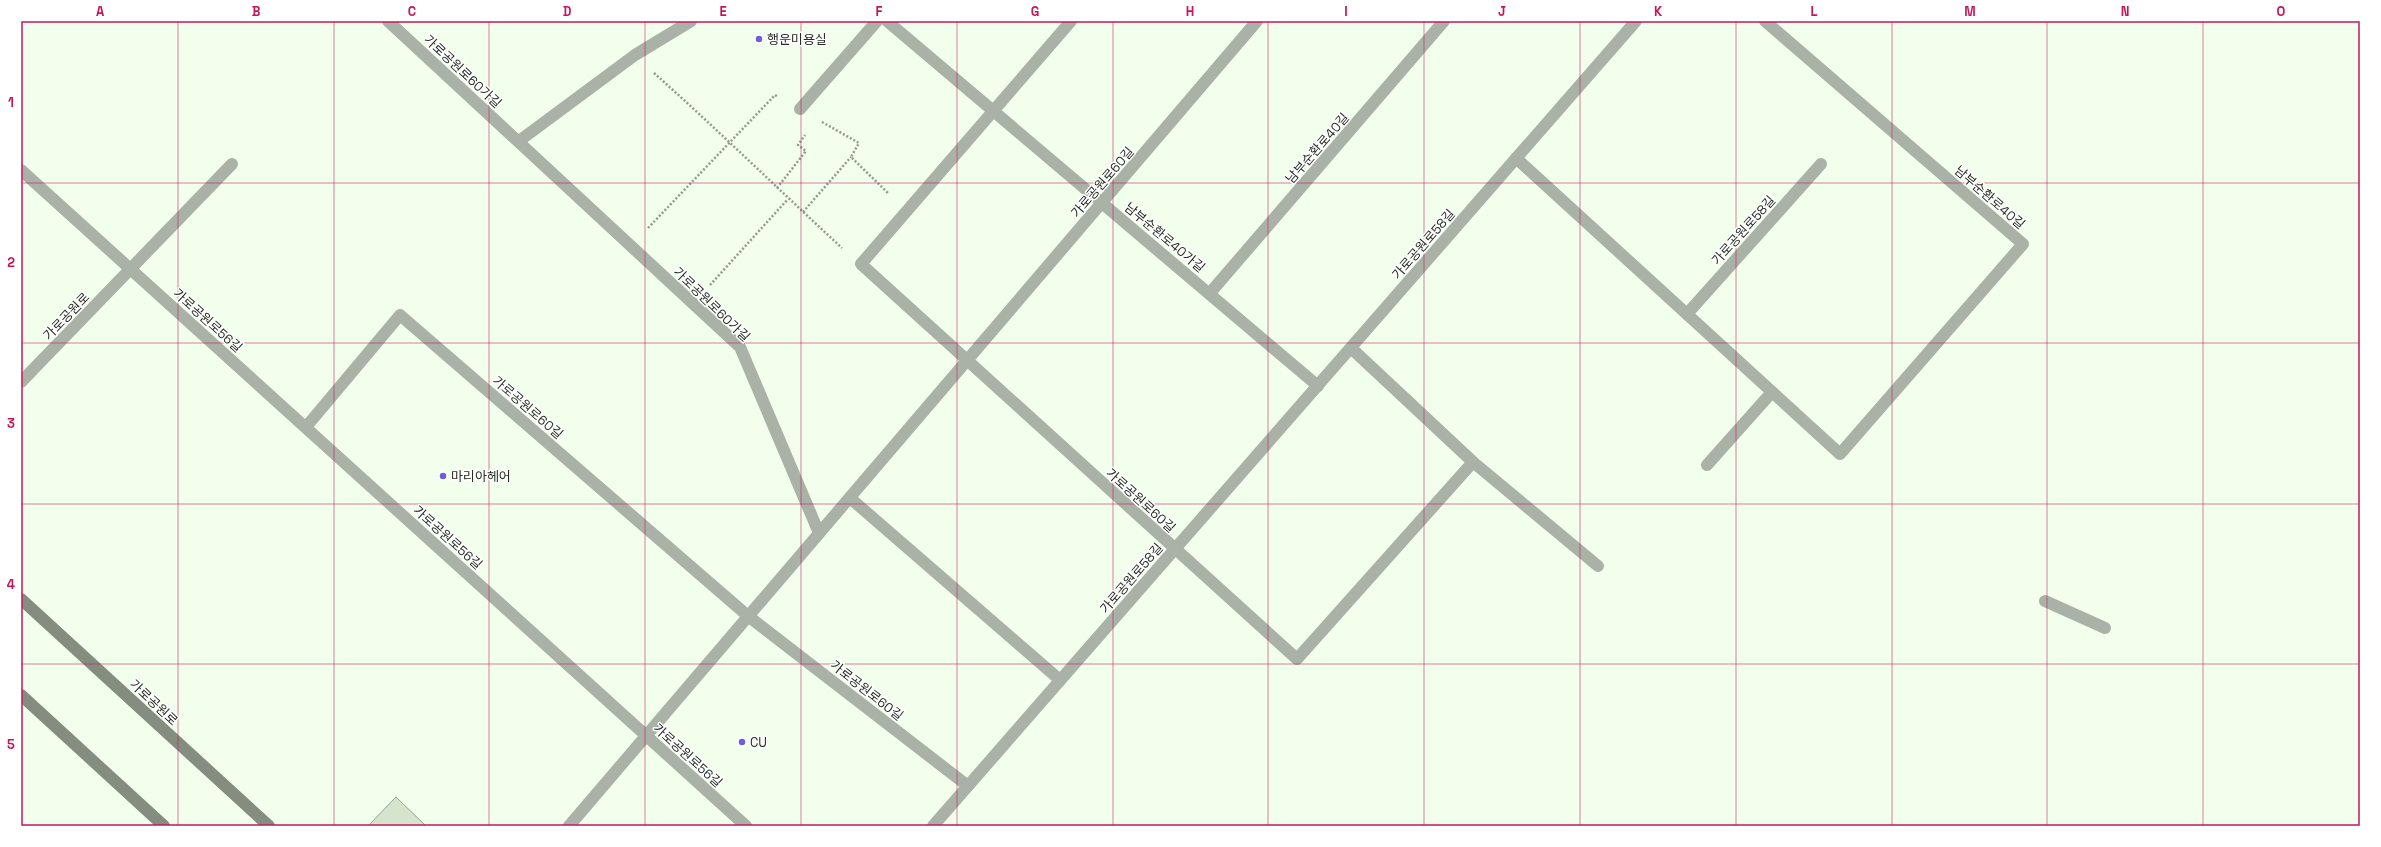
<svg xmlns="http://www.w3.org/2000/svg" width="2381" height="847" font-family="'Space Grotesk','Noto Sans KR',sans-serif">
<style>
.building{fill:#d5e5cd;stroke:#93a28c}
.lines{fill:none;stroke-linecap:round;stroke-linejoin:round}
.path{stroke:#919a8c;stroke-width:2.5;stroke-dasharray:2 2;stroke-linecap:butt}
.lane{stroke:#aab1a7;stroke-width:12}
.street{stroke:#aab1a7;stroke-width:12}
.secondary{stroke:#848d7f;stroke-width:12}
.grid{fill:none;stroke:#c2185b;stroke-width:1;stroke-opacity:0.55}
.poi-dot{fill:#6e5ed8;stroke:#fff;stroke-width:1.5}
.labels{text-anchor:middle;stroke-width:3;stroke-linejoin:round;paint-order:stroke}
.poi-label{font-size:13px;fill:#272d24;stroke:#fff;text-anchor:start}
.street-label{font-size:13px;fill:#272d24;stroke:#fff}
.neatline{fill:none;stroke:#c2185b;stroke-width:1.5}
.grid-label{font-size:13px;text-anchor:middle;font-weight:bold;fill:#c2185b}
</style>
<rect width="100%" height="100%" fill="#f2ffec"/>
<polygon class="building" points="396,797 426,826 368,826"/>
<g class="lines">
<g class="path">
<path d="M654 73C718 130 779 190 842 248"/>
<polyline points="822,122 859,143 851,157 889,194"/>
<polyline points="777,188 806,151 798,145 805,135"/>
<polyline points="803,212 851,157"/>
<polyline points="648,228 775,95 778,97"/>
<polyline points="710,285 788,199"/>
</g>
<polyline class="lane" points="2045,601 2105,628"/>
<g class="street">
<polyline points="388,21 740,347 819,533"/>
<polyline points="887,21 1318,386"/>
<polyline points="1071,21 861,264 1297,659 1473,462"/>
<polyline points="800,109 877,21"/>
<polyline points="519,141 635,55 691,21"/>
<polyline points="1516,158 1840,454 2023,244 1765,21"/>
<polyline points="21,170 746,826"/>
<polyline points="1210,293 1444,21"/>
<polyline points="1687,314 1821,164"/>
<polyline points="1351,348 1473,462 1598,566"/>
<polyline points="21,382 232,164"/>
<polyline points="306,427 400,315 748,616 968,786"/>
<polyline points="1707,465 1772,392"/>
<polyline points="850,498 1060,680"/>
<polyline points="569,826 1257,21"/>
<polyline points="933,826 1636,21"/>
</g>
<g class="secondary">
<polyline points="21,599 269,826"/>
<polyline points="21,695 164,826"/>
</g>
</g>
<path class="grid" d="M178 21V826M334 21V826M489 21V826M645 21V826M801 21V826M957 21V826M1113 21V826M1268 21V826M1424 21V826M1580 21V826M1736 21V826M1892 21V826M2047 21V826M2203 21V826M21 183H2360M21 343H2360M21 504H2360M21 664H2360"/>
<g class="poi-dot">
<circle cx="759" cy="39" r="4"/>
<circle cx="443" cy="476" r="4"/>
<circle cx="742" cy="742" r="4"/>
</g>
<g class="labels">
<g class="poi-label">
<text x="767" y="44">행운미용실</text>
<text x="451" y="481">마리아헤어</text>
<text x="750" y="747">CU</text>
</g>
<g class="street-label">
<text transform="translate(463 71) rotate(43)" y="5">가로공원로60가길</text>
<text transform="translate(1317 148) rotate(-49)" y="5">남부순환로40길</text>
<text transform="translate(1102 182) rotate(-49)" y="5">가로공원로60길</text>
<text transform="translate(1990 197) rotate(41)" y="5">남부순환로40길</text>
<text transform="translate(1743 230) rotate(-48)" y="5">가로공원로58길</text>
<text transform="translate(1165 237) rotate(40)" y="5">남부순환로40가길</text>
<text transform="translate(1423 244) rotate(-49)" y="5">가로공원로58길</text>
<text transform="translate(712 304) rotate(44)" y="5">가로공원로60가길</text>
<text transform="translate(66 316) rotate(-46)" y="5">가로공원로</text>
<text transform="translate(208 320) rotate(42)" y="5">가로공원로56길</text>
<text transform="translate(528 407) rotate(41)" y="5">가로공원로60길</text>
<text transform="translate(1141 500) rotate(42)" y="5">가로공원로60길</text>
<text transform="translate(448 537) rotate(42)" y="5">가로공원로56길</text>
<text transform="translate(1131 578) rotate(-49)" y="5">가로공원로58길</text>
<text transform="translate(867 690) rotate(38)" y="5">가로공원로60길</text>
<text transform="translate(154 702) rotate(43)" y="5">가로공원로</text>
<text transform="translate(688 755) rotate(42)" y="5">가로공원로56길</text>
</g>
</g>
<rect width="2381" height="847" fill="none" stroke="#ffffff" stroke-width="44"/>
<rect x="22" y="22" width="2337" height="803" class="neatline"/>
<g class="grid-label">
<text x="100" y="16">A</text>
<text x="256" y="16">B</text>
<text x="412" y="16">C</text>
<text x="567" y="16">D</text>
<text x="723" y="16">E</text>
<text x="879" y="16">F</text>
<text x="1035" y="16">G</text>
<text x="1190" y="16">H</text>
<text x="1346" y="16">I</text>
<text x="1502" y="16">J</text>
<text x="1658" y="16">K</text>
<text x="1814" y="16">L</text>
<text x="1970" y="16">M</text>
<text x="2125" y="16">N</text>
<text x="2281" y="16">O</text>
<text x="11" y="107">1</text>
<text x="11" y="267">2</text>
<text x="11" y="428">3</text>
<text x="11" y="589">4</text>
<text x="11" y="749">5</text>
</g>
</svg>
